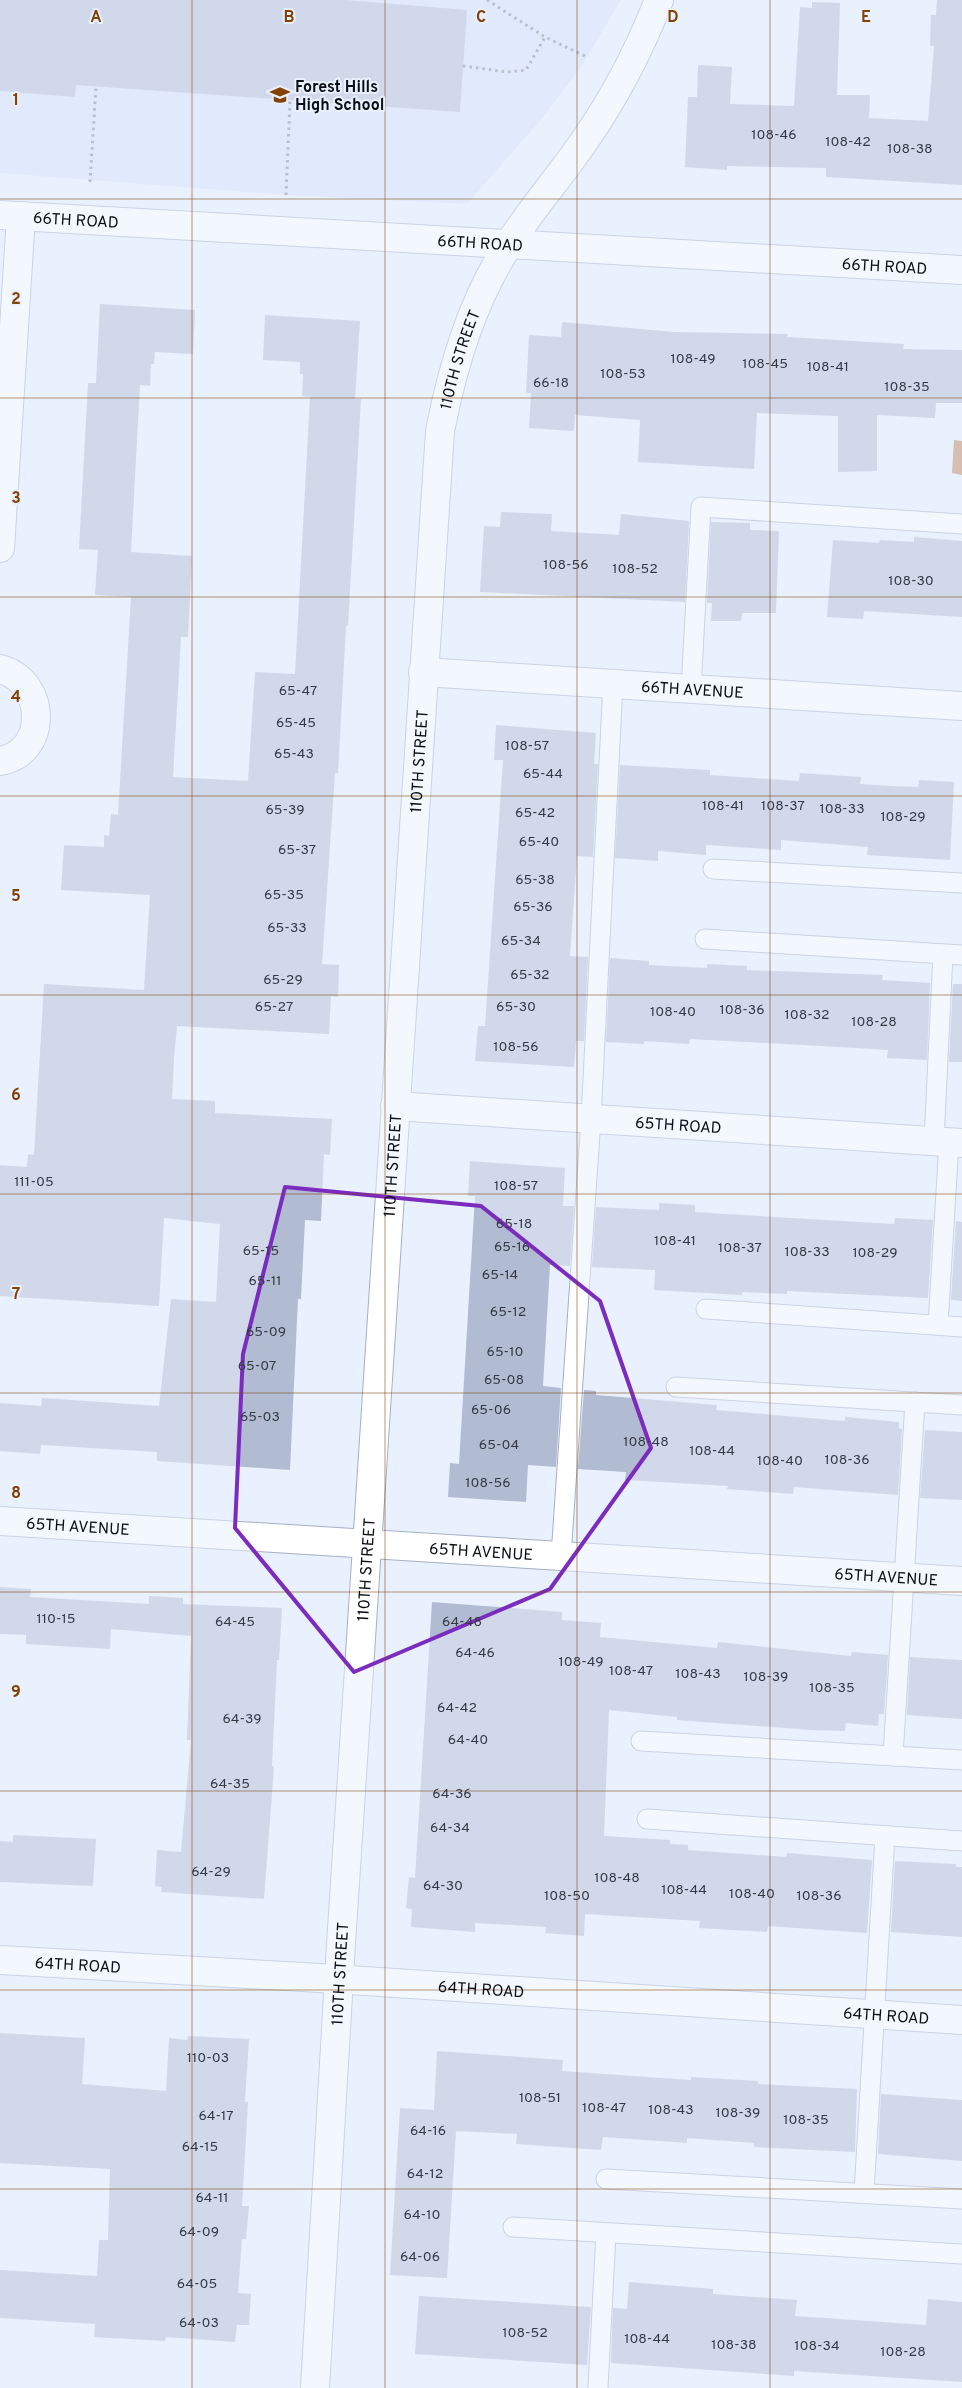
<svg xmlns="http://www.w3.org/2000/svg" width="962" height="2388" font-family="Overpass,sans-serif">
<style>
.built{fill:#d8e3fb}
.water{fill:#bf8052}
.building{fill:#b1bbd2}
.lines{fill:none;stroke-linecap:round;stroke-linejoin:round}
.service-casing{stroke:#a5b0c6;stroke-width:21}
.minor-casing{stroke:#a5b0c6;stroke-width:30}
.path{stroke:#7e848e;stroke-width:3;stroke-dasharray:2.5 4;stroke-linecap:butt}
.service{stroke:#fff;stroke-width:19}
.minor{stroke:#fff;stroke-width:28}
.marked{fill:none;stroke:#7b2cbf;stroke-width:4;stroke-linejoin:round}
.grid{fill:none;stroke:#824305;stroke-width:1;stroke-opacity:0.55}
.labels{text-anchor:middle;stroke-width:4;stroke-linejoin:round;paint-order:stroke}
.number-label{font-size:14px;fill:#343944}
.poi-label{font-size:16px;font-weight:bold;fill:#0a0e15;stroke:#e9f0fe;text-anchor:start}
.street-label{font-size:16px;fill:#0a0e15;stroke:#e9f0fe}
.grid-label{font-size:16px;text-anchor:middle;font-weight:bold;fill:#824305;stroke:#e9f0fe;stroke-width:4;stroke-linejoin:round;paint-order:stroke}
</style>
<rect width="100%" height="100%" fill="#e9f0fe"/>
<polygon class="built" points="0,0 621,0 580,69 539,122 467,204 286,195 0,173"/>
<polygon class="water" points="954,440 962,441 962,475 952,473"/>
<g class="building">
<polygon points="0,0 346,0 467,10 460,112 76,85 75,97 0,91"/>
<polygon points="937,0 962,0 962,185 826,177 826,168 727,166 727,170 685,167 688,97 697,97 698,65 732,67 730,104 794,106 800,7 812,8 812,2 840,3 837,95 870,95 869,118 928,121 934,46 930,46 931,15 936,15"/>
<polygon points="100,304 195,310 193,354 155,352 154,364 151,364 150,386 140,385 131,552 192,556 188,637 181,637 173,777 248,781 255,672 295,674 310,397 302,396 303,374 300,374 300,362 263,360 265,315 360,321 355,399 361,399 348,626 346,626 338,773 335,773 322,964 339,965 338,997 331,996 329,1034 177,1026 174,1058 172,1099 215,1101 215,1113 332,1119 330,1155 324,1154 321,1221 305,1220 301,1299 298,1299 290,1470 157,1461 157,1452 41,1445 40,1454 0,1451 0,1403 41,1406 42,1398 159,1406 171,1299 216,1302 220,1224 164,1218 159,1306 0,1296 0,1165 27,1167 28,1154 34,1155 44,984 144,990 150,895 61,890 64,845 104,847 104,835 109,836 111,814 118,815 131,597 95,595 98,550 79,549 88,383 96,383"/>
<polygon points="562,322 674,332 788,334 787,337 904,344 903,349 962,350 962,403 936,403 935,418 877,415 877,471 838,472 838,416 757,413 754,469 638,462 640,420 575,415 574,431 529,428 531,393 526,393 529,335 561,337"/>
<polygon points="501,512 552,514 551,531 619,535 621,514 689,521 685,602 480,592 484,526 500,527"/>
<polygon points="711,522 750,523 750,530 779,531 776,613 742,613 741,621 711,621 712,603 707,603"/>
<polygon points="914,537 962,541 962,617 864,611 863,619 827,617 833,540 879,543 880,540 914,542"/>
<polygon points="496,725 596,733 594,764 598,764 593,857 577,856 570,956 588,957 584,1041 576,1041 574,1067 475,1061 478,1026 485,1026 503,760 494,760"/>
<polygon points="620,765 710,770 710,775 799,781 800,773 861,777 860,784 891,786 918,787 919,780 954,782 950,860 867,855 868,847 781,840 781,850 706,845 706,855 658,851 658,861 615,858"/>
<polygon points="610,958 649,961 649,965 707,968 707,964 747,966 747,970 883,975 882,980 930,983 927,1060 887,1058 888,1050 822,1046 690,1039 689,1044 644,1041 644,1044 606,1042"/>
<polygon points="953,984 962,984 962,1062 949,1062"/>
<polygon points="470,1161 565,1168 563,1206 574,1206 570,1266 550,1265 543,1386 561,1388 556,1467 528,1465 526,1502 448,1497 450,1463 459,1464 475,1196 468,1196"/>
<polygon points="659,1203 695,1205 695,1212 726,1214 894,1224 895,1218 933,1220 928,1298 787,1291 787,1294 742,1292 742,1295 654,1290 655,1270 592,1267 596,1207 659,1210"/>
<polygon points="956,1221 962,1222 962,1301 951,1300"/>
<polygon points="584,1390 596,1391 596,1395 717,1405 716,1410 845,1421 845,1417 899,1422 899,1428 902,1429 898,1495 794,1487 793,1494 727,1489 728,1486 625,1480 626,1472 578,1469"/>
<polygon points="925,1430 962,1432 962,1500 920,1498"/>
<polygon points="0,1587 31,1589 30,1597 149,1604 149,1596 183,1598 183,1604 282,1608 279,1660 277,1660 272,1766 274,1767 264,1899 161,1892 162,1887 155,1886 157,1850 181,1852 191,1740 187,1740 191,1636 111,1629 110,1649 26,1644 26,1635 0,1634"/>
<polygon points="432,1602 562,1612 562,1620 601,1623 600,1637 717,1648 718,1642 851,1656 852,1652 888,1655 884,1714 879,1714 878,1726 846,1723 845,1731 812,1730 677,1720 677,1717 609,1710 604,1836 670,1840 670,1844 688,1845 688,1850 786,1857 787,1853 872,1860 867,1933 768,1926 767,1932 699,1928 700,1921 585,1914 584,1936 545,1933 546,1927 475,1923 475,1932 411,1927 412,1909 406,1908 409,1877 415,1878"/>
<polygon points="910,1657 962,1660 962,1719 907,1715"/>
<polygon points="13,1835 96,1839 93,1886 0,1882 0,1841 13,1842"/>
<polygon points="895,1861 956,1864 956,1867 962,1867 962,1937 891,1932"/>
<polygon points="0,2033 85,2038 82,2084 166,2091 169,2038 187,2040 188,2036 249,2039 245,2102 248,2102 242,2206 249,2206 246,2239 242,2239 238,2293 251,2294 249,2325 237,2325 235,2342 166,2337 165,2341 94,2337 95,2324 0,2318 0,2270 97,2276 99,2240 108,2240 110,2169 0,2163"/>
<polygon points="437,2051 563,2060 562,2071 691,2080 691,2077 758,2081 758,2084 857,2089 855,2152 754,2147 754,2143 687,2138 687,2143 603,2137 601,2150 516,2144 517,2134 456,2131 447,2278 390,2275 400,2108 434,2110"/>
<polygon points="881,2094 962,2100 962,2161 878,2154"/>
<polygon points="629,2282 713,2289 713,2294 797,2300 795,2316 926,2325 928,2299 962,2302 962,2382 794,2371 794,2376 611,2363 613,2308 627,2309"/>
<polygon points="419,2296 591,2307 587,2365 415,2354"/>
</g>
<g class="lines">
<defs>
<g id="service">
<polyline points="691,689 701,507 962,524"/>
<polyline points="713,869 962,883"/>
<polyline points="705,939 962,955"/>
<polyline points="934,1141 943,954"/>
<polyline points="706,1309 962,1327"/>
<polyline points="938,1325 949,1142"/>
<polyline points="676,1387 962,1405"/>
<polyline points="561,1556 591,1119 613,684"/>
<polyline points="641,1741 962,1760"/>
<polyline points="893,1756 915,1402"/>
<polyline points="647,1819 962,1841"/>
<polyline points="606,2179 962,2199"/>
<polyline points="864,2193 885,1836"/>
<polyline points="513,2227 962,2254"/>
<polyline points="598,2388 606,2233"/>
</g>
<g id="minor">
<path id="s1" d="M0 215 962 270"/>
<polyline points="0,548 21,216"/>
<path d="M0 669C47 681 49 753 0 761"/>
<path id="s2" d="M423 672 962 706"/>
<path id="s3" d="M395 1106 962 1143"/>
<path id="s4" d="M0 1521 962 1581"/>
<path id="s5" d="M0 1960 303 1977 962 2020"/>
<path id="s6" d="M315 2388 341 1944 440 431C453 365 472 301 509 244 532 208 561 175 585 140 617 94 639 51 659 0"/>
</g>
</defs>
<use href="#service" class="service-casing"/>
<use href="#minor" class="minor-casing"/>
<g class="path">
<polyline points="487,0 545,37 587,57"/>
<polyline points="463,66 507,72 526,70 545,37"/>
<polyline points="90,182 96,87"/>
<polyline points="286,195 290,101"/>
</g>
<use href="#service" class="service"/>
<use href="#minor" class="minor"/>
</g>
<path d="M0 0H962V2388H0ZM285 1187 481 1206 600 1301 651 1448 550 1589 354 1672 235 1528 243 1354Z" fill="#e9f0fe" fill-opacity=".55" fill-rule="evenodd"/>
<path class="marked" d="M285 1187 481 1206 600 1301 651 1448 550 1589 354 1672 235 1528 243 1354Z"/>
<path class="grid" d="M192 0V2388M385 0V2388M577 0V2388M770 0V2388M0 199H962M0 398H962M0 597H962M0 796H962M0 995H962M0 1194H962M0 1393H962M0 1592H962M0 1791H962M0 1990H962M0 2189H962"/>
<defs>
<symbol id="school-bare" viewBox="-9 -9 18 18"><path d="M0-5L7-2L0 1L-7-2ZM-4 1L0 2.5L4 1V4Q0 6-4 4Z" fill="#824305" stroke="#e9f0fe" stroke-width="2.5" paint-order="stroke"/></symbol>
</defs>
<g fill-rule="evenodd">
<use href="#school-bare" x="266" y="81" width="28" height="28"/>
</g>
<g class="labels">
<g class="number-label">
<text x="774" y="139">108-46</text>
<text x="848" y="146">108-42</text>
<text x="910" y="153">108-38</text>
<text x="693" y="363">108-49</text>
<text x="765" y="368">108-45</text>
<text x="828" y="371">108-41</text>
<text x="623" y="378">108-53</text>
<text x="551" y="387">66-18</text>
<text x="907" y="391">108-35</text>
<text x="566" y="569">108-56</text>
<text x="635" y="573">108-52</text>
<text x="911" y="585">108-30</text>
<text x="298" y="695">65-47</text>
<text x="296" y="727">65-45</text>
<text x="527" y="750">108-57</text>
<text x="294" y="758">65-43</text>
<text x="543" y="778">65-44</text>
<text x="723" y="810">108-41</text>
<text x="783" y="810">108-37</text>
<text x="842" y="813">108-33</text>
<text x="285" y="814">65-39</text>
<text x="535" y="817">65-42</text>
<text x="903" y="821">108-29</text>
<text x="539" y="846">65-40</text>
<text x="297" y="854">65-37</text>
<text x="535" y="884">65-38</text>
<text x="284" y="899">65-35</text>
<text x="533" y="911">65-36</text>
<text x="287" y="932">65-33</text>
<text x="521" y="945">65-34</text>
<text x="530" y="979">65-32</text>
<text x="283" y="984">65-29</text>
<text x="274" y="1011">65-27</text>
<text x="516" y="1011">65-30</text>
<text x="742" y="1014">108-36</text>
<text x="673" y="1016">108-40</text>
<text x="807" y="1019">108-32</text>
<text x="874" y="1026">108-28</text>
<text x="516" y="1051">108-56</text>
<text x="34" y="1186">111-05</text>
<text x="516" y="1190">108-57</text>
<text x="514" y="1228">65-18</text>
<text x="675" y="1245">108-41</text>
<text x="512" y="1251">65-16</text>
<text x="740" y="1252">108-37</text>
<text x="261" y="1255">65-15</text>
<text x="807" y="1256">108-33</text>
<text x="875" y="1257">108-29</text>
<text x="500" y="1279">65-14</text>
<text x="265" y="1285">65-11</text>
<text x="508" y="1316">65-12</text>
<text x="266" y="1336">65-09</text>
<text x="505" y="1356">65-10</text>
<text x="257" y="1370">65-07</text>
<text x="504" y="1384">65-08</text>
<text x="491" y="1414">65-06</text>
<text x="260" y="1421">65-03</text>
<text x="646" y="1446">108-48</text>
<text x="499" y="1449">65-04</text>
<text x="712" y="1455">108-44</text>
<text x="847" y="1464">108-36</text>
<text x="780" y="1465">108-40</text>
<text x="488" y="1487">108-56</text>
<text x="56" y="1623">110-15</text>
<text x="235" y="1626">64-45</text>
<text x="462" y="1626">64-48</text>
<text x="475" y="1657">64-46</text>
<text x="581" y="1666">108-49</text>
<text x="631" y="1675">108-47</text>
<text x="698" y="1678">108-43</text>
<text x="766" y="1681">108-39</text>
<text x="832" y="1692">108-35</text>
<text x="457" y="1712">64-42</text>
<text x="242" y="1723">64-39</text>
<text x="468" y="1744">64-40</text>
<text x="230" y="1788">64-35</text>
<text x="452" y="1798">64-36</text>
<text x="450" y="1832">64-34</text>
<text x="211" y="1876">64-29</text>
<text x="617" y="1882">108-48</text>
<text x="443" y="1890">64-30</text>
<text x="684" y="1894">108-44</text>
<text x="752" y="1898">108-40</text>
<text x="567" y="1900">108-50</text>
<text x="819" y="1900">108-36</text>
<text x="208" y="2062">110-03</text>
<text x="540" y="2102">108-51</text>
<text x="604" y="2112">108-47</text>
<text x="671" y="2114">108-43</text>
<text x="738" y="2117">108-39</text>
<text x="216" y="2120">64-17</text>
<text x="806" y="2124">108-35</text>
<text x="428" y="2135">64-16</text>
<text x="200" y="2151">64-15</text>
<text x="425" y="2178">64-12</text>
<text x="212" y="2202">64-11</text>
<text x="422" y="2219">64-10</text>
<text x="199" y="2236">64-09</text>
<text x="420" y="2261">64-06</text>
<text x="197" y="2288">64-05</text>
<text x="199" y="2327">64-03</text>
<text x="525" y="2337">108-52</text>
<text x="647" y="2343">108-44</text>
<text x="734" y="2349">108-38</text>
<text x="817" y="2350">108-34</text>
<text x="903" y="2356">108-28</text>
</g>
<g class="poi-label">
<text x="295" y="92">Forest Hills<tspan x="295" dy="18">High School</tspan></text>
</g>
<g class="street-label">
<text dy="6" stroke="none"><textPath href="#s1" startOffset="76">66TH ROAD</textPath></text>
<text dy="6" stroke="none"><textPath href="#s1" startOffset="481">66TH ROAD</textPath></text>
<text dy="6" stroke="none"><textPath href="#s1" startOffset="886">66TH ROAD</textPath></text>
<text dy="6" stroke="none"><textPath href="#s6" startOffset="2035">110TH STREET</textPath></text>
<text dy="6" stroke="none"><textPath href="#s2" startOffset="270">66TH AVENUE</textPath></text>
<text dy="6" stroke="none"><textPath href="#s6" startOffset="1630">110TH STREET</textPath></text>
<text dy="6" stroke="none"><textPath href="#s3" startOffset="284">65TH ROAD</textPath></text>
<text dy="6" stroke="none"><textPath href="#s6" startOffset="1225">110TH STREET</textPath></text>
<text dy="6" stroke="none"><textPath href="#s4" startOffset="78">65TH AVENUE</textPath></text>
<text dy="6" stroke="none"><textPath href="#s4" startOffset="482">65TH AVENUE</textPath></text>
<text dy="6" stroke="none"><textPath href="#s6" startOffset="820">110TH STREET</textPath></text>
<text dy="6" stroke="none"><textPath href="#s4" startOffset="888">65TH AVENUE</textPath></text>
<text dy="6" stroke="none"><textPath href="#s5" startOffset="78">64TH ROAD</textPath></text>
<text dy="6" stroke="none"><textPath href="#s6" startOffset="415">110TH STREET</textPath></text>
<text dy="6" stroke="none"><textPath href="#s5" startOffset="482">64TH ROAD</textPath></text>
<text dy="6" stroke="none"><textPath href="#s5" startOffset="888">64TH ROAD</textPath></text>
</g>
</g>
<g class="grid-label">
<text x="96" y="22">A</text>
<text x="289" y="22">B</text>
<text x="481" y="22">C</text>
<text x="673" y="22">D</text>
<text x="866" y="22">E</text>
<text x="16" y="105">1</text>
<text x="16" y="304">2</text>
<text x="16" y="503">3</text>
<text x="16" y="702">4</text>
<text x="16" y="901">5</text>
<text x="16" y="1100">6</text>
<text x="16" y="1299">7</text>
<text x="16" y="1498">8</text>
<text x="16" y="1697">9</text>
</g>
</svg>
